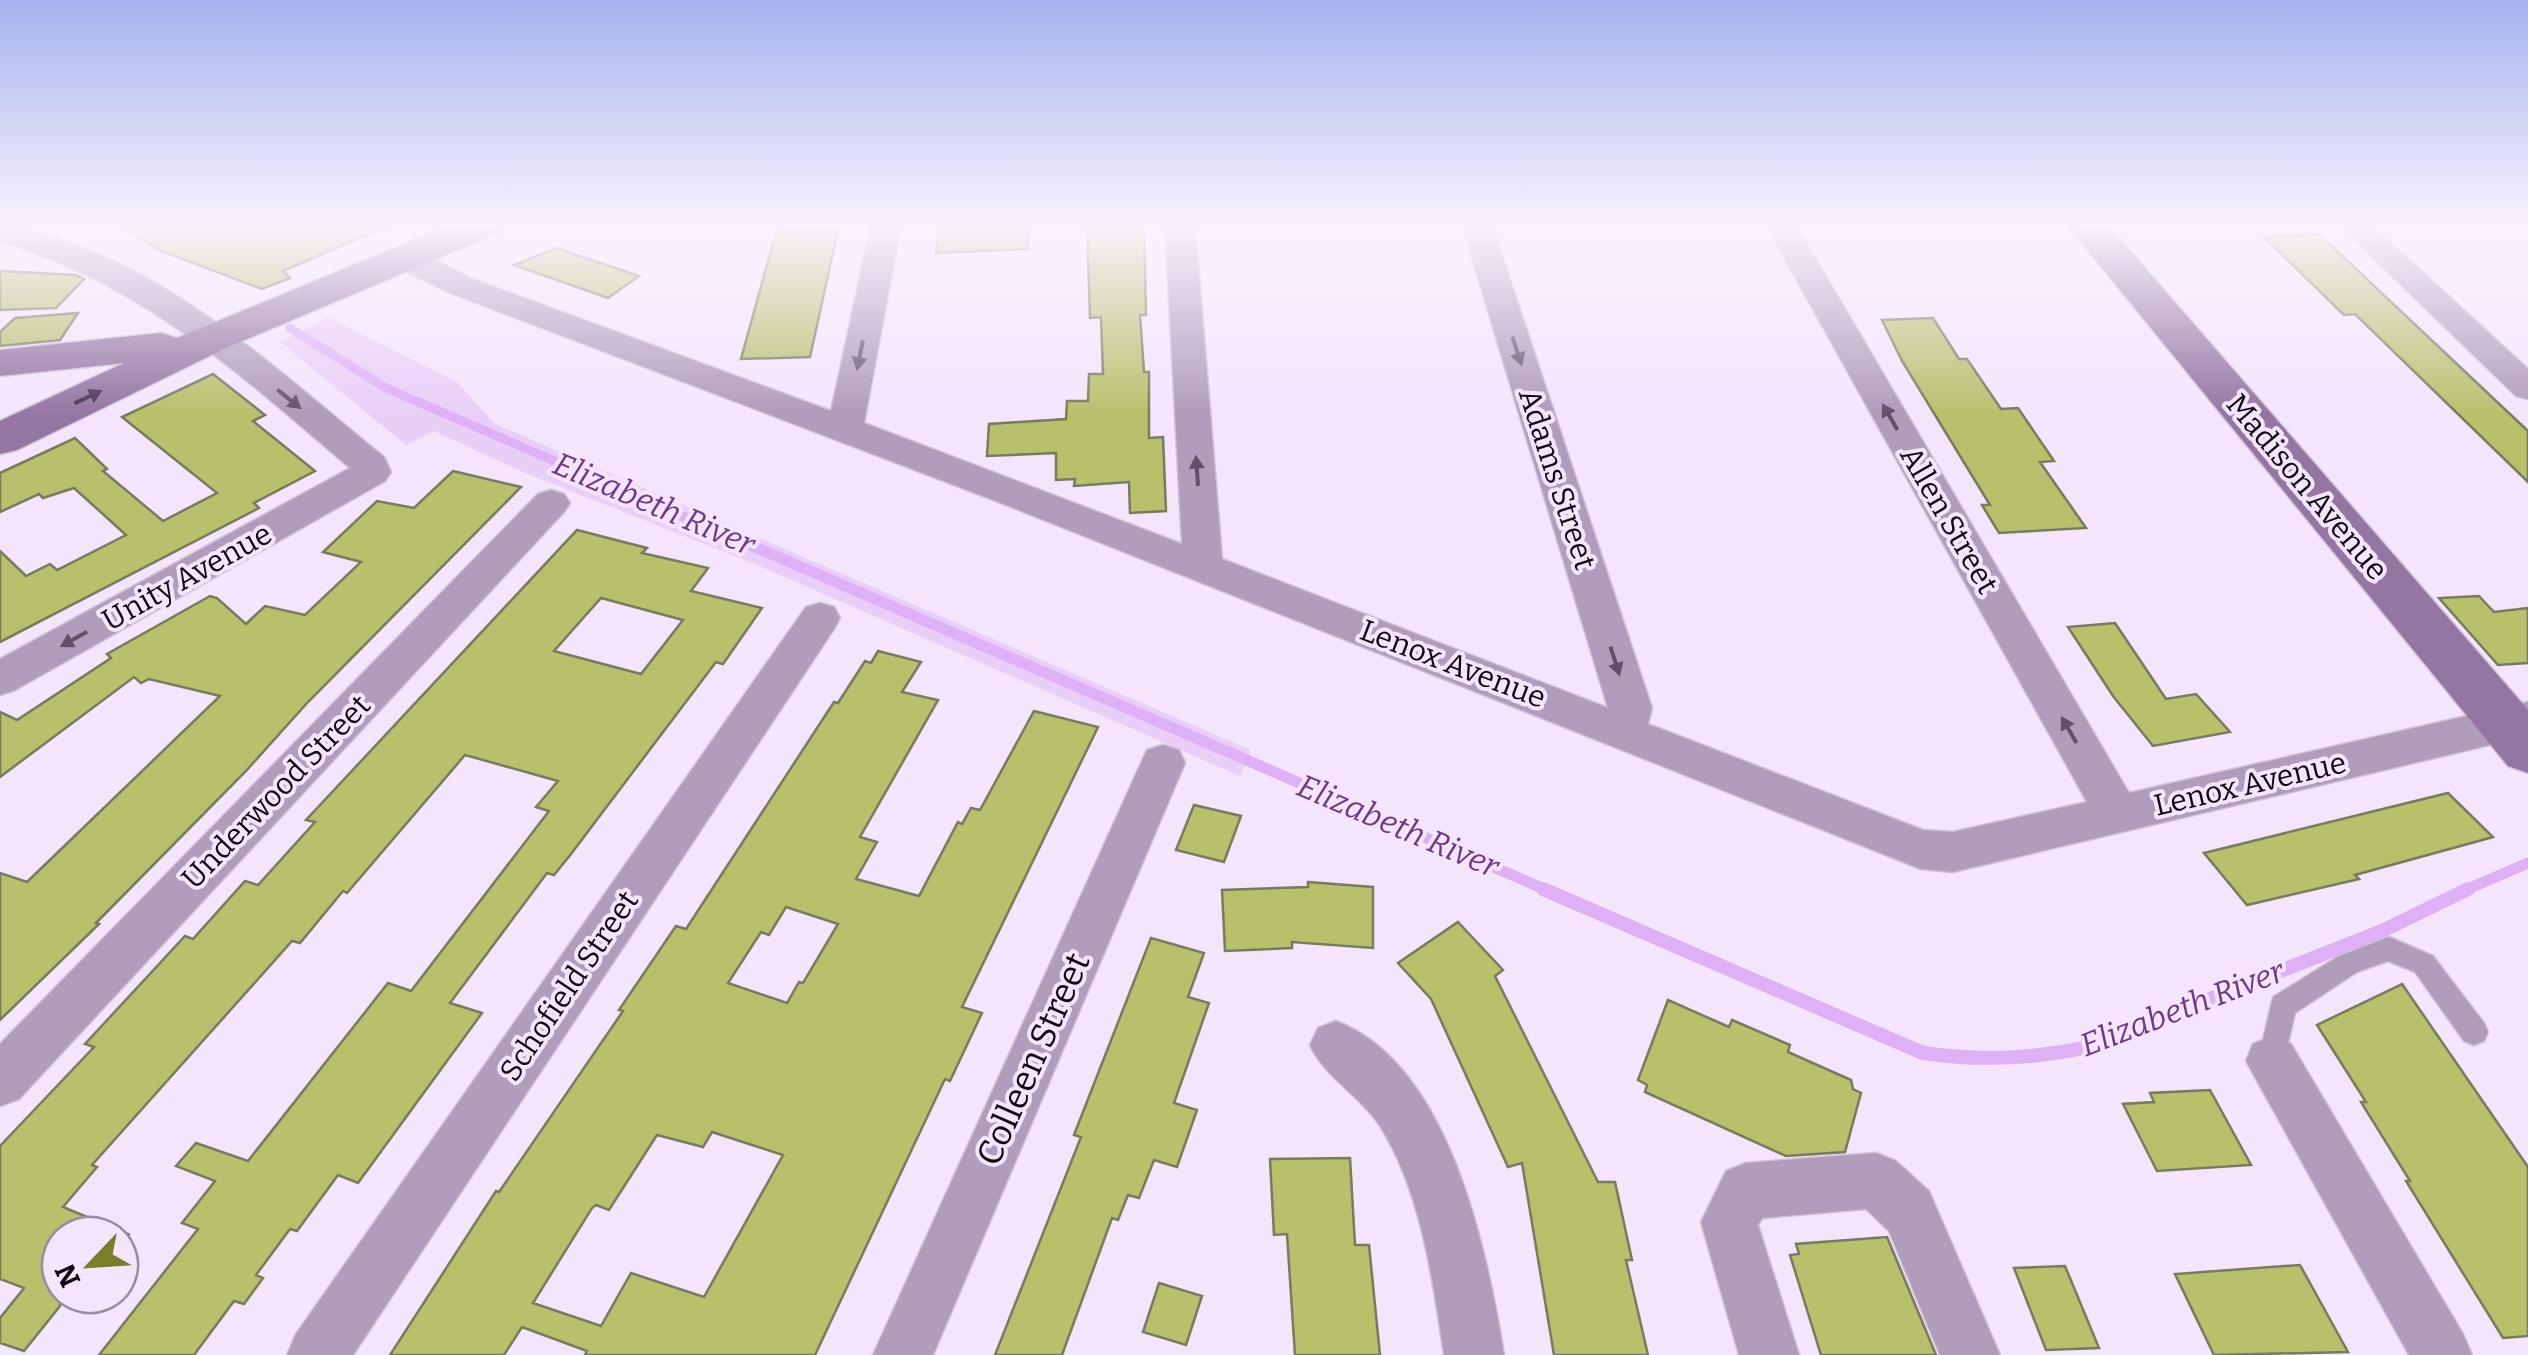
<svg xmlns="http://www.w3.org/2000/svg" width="2528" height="1355" font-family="Bitter,serif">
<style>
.green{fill:#e9cff7}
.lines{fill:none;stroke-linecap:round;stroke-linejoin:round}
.stream-far2{stroke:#deb0f6;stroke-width:9}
.stream-far1{stroke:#deb0f6;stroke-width:11}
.stream{stroke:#deb0f6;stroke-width:14}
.building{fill:#b8c06c;stroke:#787b5d;stroke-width:2.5;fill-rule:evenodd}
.lane-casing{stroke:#cfc2d7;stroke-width:3}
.street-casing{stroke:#cfc2d7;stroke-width:3}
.secondary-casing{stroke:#cfc2d7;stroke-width:3}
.lane{fill:#b09cbb;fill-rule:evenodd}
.street{fill:#b09cbb;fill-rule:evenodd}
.secondary{fill:#9376a2;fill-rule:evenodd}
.oneway{fill:#605266}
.oneway2{fill:#4a3a53}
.labels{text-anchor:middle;stroke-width:8;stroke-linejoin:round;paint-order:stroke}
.street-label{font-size:30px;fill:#0f0912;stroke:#f4e5fd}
.water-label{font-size:32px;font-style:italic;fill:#6f3889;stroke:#f4e5fd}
.near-street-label{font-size:35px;fill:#0f0912;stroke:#f4e5fd}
</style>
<rect width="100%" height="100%" fill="#f4e5fd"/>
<polygon class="green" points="328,317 457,382 495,424 1251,750 1240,776 760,566 523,472 434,431 406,445 280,342"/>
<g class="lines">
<polyline class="stream-far2" points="290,328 386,388 693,521"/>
<g class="stream-far1">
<polyline points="688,518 1549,891"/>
<polyline points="2463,891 2528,863"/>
</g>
<path class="stream" d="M1543 889 1923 1053C1978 1061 2034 1059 2088 1047L2382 931 2468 889"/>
</g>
<g class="building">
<polygon points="118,225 390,225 283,271 290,278 262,289 161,251"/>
<polygon points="940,225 1027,225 1028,249 936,253"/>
<polygon points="1087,225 1144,225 1146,315 1140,315 1144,372 1149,372 1149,438 1163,437 1166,511 1130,513 1129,482 1074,486 1075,479 1056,480 1056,453 987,456 989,424 1066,419 1067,401 1088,401 1089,374 1103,374 1101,317 1090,318"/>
<polygon points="838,230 810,357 741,359 776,232"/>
<polygon points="2319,234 2528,431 2528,482 2355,314 2344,315 2264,237"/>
<polygon points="556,248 639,276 608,298 514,265"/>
<polygon points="0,271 76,275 84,279 56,308 0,310"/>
<polygon points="78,313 60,340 0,346 0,332 15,318"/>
<polygon points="1933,318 1959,359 1967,359 2001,409 2018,408 2054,461 2040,462 2086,528 1999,533 1982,505 1990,505 1902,361 1882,320"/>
<polygon points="213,374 265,415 253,421 315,471 254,503 259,508 0,642 0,551 26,576 50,564 57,570 126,535 74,488 43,498 39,494 0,512 0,473 75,438 107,469 103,471 163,521 217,493 122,417"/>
<polygon points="453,471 521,487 308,702 246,771 96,923 99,924 0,1020 0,873 27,882 220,696 149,679 141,683 134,677 0,777 0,712 17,720 111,658 107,654 210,596 217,598 246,624 265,606 305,615 361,562 323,552 377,501 414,508"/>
<path d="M577 530 647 548 642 553 708 568 691 591 762 608 723 664 716 662 571 854 554 875 547 873 450 1003 482 1013 358 1183 338 1175 297 1231 290 1229 256 1275 263 1278 244 1304 234 1301 194 1355H99L198 1229 182 1223 215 1181 176 1166 196 1143 248 1161 388 983 411 991 549 811 536 807 558 781 465 755 347 893 343 891 300 943 292 941 92 1165 97 1167 63 1207 130 1235H60V1306L24 1351 0 1343V1318L24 1288 0 1279V1146L94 1047 85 1044 185 936 193 939 245 881 258 885 315 822 306 820ZM601 598 683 620 641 674 554 651Z"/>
<polygon points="2479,596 2494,612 2528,608 2528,663 2498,665 2439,598"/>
<polygon points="2115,623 2166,699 2196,694 2230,732 2153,746 2113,696 2068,627"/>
<path d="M878 651 921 662 902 692 938 700 860 837 877 842 856 879 919 896 958 822 962 824 971 808 980 810 1034 711 1098 727 962 1007 982 1013 950 1081 945 1079 815 1355H585L587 1351 522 1327 504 1355H390L496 1191 499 1192 623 1011 619 1010 659 951 676 926 686 929 834 702 838 703 865 661 871 663ZM786 907 838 924 803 983 799 982 787 1003 728 983 761 932 769 935ZM712 1132 783 1155 704 1297 631 1273 601 1326 533 1303 592 1208 596 1205 609 1210 657 1135 703 1147Z"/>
<polygon points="2448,793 2493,837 2355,875 2359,879 2247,905 2204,853"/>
<polygon points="1194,805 1241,816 1224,862 1176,850"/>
<polygon points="1308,882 1373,887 1373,948 1292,942 1292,948 1225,951 1222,890 1308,887"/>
<polygon points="1458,922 1503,970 1495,976 1598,1182 1615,1182 1632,1260 1626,1260 1648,1355 1554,1355 1522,1163 1508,1167 1431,999 1398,963"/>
<polygon points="1151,938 1204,953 1188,997 1209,1003 1174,1103 1197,1110 1177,1167 1154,1160 1139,1198 1128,1195 1118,1220 1112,1218 1062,1355 995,1355 1081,1137 1074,1135"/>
<polygon points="2402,984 2528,1167 2528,1336 2503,1338 2406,1181 2410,1181 2361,1102 2366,1102 2317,1025"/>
<polygon points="1668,1000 1729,1027 1732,1020 1790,1045 1788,1052 1851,1080 1853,1089 1861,1093 1845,1152 1786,1156 1645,1092 1647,1085 1638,1080"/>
<polygon points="2210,1090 2251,1165 2157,1171 2123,1104 2154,1102 2150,1093"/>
<polygon points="1350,1158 1355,1245 1369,1245 1380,1355 1295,1355 1287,1234 1274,1235 1270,1159"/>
<polygon points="1887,1237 1936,1355 1821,1355 1790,1255 1799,1254 1796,1244"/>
<polygon points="2300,1265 2348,1352 2214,1355 2175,1274"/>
<polygon points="2065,1266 2099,1348 2046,1350 2014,1268"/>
<polygon points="1159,1283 1202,1296 1186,1345 1143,1332"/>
</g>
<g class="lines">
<defs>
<polygon id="lane" points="2389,937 2433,956 2484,1023 2488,1032 2484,1041 2474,1045 2464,1041 2415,972 2388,961 2357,972 2295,1013 2282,1070 2272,1074 2262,1070 2258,1061 2273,997 2339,956"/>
<g id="street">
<path d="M0 225C15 225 30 231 45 235 176 272 281 374 384 457L391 472 385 481 15 690 0 695V659L350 468C242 376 139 281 0 242Z"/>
<path d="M871 225H901L864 423 1182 544 1165 225H1195L1222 559 1608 708 1462 225H1492L1652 708 1648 724 1923 830 1953 832 2087 802 1766 225H1796L2129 793 2528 702V736L1953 872 1921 869 996 501 448 292 393 265 388 258 393 251C418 245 448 267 470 278L831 411Z"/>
<polygon points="2339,225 2372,225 2528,369 2528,399 2516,396"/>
<polygon points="551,490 564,494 570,503 564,512 19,1099 0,1106 0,1044 538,494"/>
<polygon points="820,603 834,607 840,618 834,629 353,1355 287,1355 296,1334 806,607"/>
<polygon points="1163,745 1179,750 1185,763 933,1355 873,1355 1141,763 1147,750"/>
<path d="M1336 1021C1449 1064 1487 1249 1504 1355H1444C1433 1280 1421 1191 1380 1126 1360 1095 1325 1078 1310 1045L1318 1028Z"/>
<polygon points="2272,1036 2291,1044 2463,1334 2472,1355 2409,1355 2246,1061 2253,1044"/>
<polygon points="1876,1153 1896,1161 1929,1191 2000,1355 1940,1355 1889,1231 1866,1209 1762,1218 1758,1225 1799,1355 1739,1355 1701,1222 1726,1171 1746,1163"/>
</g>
<g id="secondary">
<polygon points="450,225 504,225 498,233 228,347 17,450 0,454 0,421 124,363 0,376 0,350 161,333 177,338"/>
<polygon points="2067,225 2108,225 2528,710 2528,773 2508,766"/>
</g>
</defs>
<use href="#lane" class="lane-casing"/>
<use href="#street" class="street-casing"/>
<use href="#secondary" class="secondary-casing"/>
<use href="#lane" class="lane"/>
<use href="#street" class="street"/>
<use href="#secondary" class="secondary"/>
</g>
<defs><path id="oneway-solid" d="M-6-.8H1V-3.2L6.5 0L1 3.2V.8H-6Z" transform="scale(2.5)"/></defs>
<g class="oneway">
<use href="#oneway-solid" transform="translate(1517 351) rotate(72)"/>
<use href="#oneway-solid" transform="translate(860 355) rotate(101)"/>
<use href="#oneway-solid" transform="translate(289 399) rotate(39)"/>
<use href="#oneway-solid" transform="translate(1890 417) rotate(-120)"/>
<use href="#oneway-solid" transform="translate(1197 471) rotate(-94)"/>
<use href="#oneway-solid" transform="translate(74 639) rotate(151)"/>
<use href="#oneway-solid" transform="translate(1615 661) rotate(72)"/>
<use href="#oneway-solid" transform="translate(2069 730) rotate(-120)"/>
</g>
<use class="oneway2" href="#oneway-solid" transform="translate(88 397) rotate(-25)"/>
<linearGradient id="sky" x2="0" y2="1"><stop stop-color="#a4b2ee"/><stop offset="0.54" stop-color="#faf3fe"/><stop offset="1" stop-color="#faf3fe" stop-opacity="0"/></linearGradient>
<rect width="2528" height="415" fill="url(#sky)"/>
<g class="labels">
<g class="street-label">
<text transform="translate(1557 479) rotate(72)" y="10">Adams Street</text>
<text transform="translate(2307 487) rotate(50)" y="10">Madison Avenue</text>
<text transform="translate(1949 520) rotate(60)" y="10">Allen Street</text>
<text transform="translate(187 577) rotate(-29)" y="10">Unity Avenue</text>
<text transform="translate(1453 664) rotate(21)" y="10">Lenox Avenue</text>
<text transform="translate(2250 784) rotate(-13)" y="10">Lenox Avenue</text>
<text transform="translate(276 792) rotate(-46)" y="10">Underwood Street</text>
<text transform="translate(569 986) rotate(-56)" y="10">Schofield Street</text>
</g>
<g class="water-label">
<text transform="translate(654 504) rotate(23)" y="11">Elizabeth River</text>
<text transform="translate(1398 826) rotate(23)" y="11">Elizabeth River</text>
<text transform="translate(2182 1008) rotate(-21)" y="11">Elizabeth River</text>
</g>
<g class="near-street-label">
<text transform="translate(1033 1059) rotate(-66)" y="12">Colleen Street</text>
</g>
</g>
<g transform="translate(90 1265) rotate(245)"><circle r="48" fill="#f4e5fd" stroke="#988d9f" stroke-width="2.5"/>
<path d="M0-8L18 38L0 25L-18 38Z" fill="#797e28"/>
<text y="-15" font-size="28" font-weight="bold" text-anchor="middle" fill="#0f0912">N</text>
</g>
</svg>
